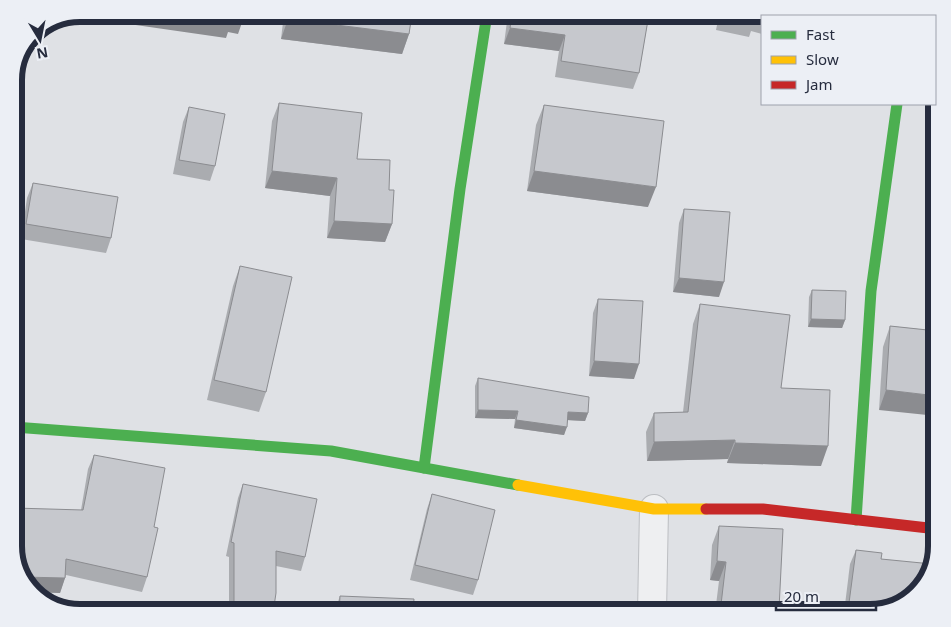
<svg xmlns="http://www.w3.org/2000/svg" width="951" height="627" font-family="'Noto Sans',sans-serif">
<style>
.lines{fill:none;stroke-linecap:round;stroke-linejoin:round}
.street-casing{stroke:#bcbec2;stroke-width:30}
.street{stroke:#eeeff1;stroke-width:28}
.fast{stroke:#4caf50;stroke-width:11}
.slow{stroke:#ffc107;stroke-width:11}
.jam{stroke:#c62828;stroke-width:11}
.wall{fill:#aaacb0}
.shaded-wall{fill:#8b8c90}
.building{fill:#c6c8cd;stroke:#8b8c90}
.rim{fill:none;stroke:#262c3e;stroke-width:6}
</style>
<rect width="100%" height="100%" fill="#dfe1e5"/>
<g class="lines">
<defs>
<polyline id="street" points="652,613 654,509"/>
</defs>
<use href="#street" class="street-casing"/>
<use href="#street" class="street"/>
<g class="fast">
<polyline points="14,427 331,451 518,485"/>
<polyline points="424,468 460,189 487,14"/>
<polyline points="856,520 871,291 897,104"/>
</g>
<polyline class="slow" points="518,485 654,509 706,509"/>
<polyline class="jam" points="706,509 763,509 937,529"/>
</g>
<g class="wall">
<polygon points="284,14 412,14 409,34 402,54 281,39"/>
<polygon points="508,14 649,14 639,73 633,89 555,77 559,51 504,44"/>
<polygon points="667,14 862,14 762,16 762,34 751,31 749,37 716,30 718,20"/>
<polygon points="279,103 357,159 389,190 392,224 385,242 327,238 330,196 265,188 272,121"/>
<polygon points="544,105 648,207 527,191 536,125"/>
<polygon points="189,107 215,166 210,181 173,174 183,122"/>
<polygon points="33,183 111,238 106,253 21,239 27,198"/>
<polygon points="684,209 719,297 673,292 679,223"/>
<polygon points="240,266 266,392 259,412 207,400 233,286"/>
<polygon points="812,290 845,320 842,328 808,327 809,297"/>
<polygon points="598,299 634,379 589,376 593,313"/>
<polygon points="700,304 781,388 821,466 727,463 728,459 647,461 646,432 654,413 683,412 693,324"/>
<polygon points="890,326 937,331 879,410 883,347"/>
<polygon points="478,378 588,413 585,421 568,420 564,435 514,428 515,419 475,418 475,386"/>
<polygon points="94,455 154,527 147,577 142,592 66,575 60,593 34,592 81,510 88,469"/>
<polygon points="243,484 305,557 301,571 276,566 273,613 229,613 229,557 226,556 238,498"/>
<polygon points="432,494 478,580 473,595 410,580 427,509"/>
<polygon points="719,526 779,609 817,613 715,613 719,581 710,580 712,545"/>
<polygon points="856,550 881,559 871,613 844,613 850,564"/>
<polygon points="340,596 413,613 334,613"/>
</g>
<g class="shaded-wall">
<polygon points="81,14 245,14 238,34 228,32 226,38 80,17"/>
<polygon points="667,14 720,14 718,20"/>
<polygon points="288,19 409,34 402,54 281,39"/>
<polygon points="510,28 565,35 559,51 504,44"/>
<polygon points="272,171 337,178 330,196 265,188"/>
<polygon points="534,171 656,187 648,207 527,191"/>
<polygon points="334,221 392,224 385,242 327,238"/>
<polygon points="679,278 724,282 719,297 673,292"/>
<polygon points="811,319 845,320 842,328 808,327"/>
<polygon points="594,361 639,364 634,379 589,376"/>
<polygon points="886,390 937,396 937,416 879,410"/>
<polygon points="478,410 518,411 515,419 475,418"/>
<polygon points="568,412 588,413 585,421 566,420"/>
<polygon points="516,420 567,427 564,435 514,428"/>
<polygon points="735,440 728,459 647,461 654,442"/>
<polygon points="735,443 828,446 821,466 727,463"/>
<polygon points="717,561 726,562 719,581 710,580"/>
<polygon points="22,577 65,578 60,593 34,592 23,580"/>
<polygon points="849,603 889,608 888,609 871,613 845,613"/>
</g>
<g class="building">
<polygon points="206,14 234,14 233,18"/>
<polygon points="289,14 412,14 409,34 288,19"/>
<polygon points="512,14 649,14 639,73 561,61 565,35 510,28"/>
<polygon points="722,14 862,14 862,16 762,16 756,15 755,21"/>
<polygon points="279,103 362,113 357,159 390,160 389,190 394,190 392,224 334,221 337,178 272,171"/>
<polygon points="544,105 664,121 656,187 534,171"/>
<polygon points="189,107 225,114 215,166 179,160"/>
<polygon points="33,183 118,197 111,238 26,224"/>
<polygon points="684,209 730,212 724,282 679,278"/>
<polygon points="240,266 292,277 266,392 214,380"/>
<polygon points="812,290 846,291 845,320 811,319"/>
<polygon points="598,299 643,301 639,364 594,361"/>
<polygon points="700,304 790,315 781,388 830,390 828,446 735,443 735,440 654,442 654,413 688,412"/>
<polygon points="890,326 937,331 937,396 886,390"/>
<polygon points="478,378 589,397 588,413 568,412 567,427 516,420 518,411 478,410"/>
<polygon points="94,455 165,468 154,527 158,528 147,577 66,559 65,578 22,577 14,550 14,508 83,510"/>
<polygon points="243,484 317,499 305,557 276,551 276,593 273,613 234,613 234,543 231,542"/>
<polygon points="432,494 495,510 478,580 415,565"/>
<polygon points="719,526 783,529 779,609 817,613 720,613 726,562 717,561"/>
<polygon points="856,550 882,553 881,559 932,564 926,584 900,606 888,609 889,608 849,603"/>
<polygon points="340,596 414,599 413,613 339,613"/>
</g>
<path d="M0 0H951V627H0ZM80 22H870A58 58 0 0 1 928 80V546A58 58 0 0 1 870 604H80A58 58 0 0 1 22 546V80A58 58 0 0 1 80 22Z" fill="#eceff5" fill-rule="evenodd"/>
<path class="rim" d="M80 22H870A58 58 0 0 1 928 80V546A58 58 0 0 1 870 604H80A58 58 0 0 1 22 546V80A58 58 0 0 1 80 22Z"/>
<rect x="761" y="15" width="175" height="90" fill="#eceff5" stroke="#9da1ac"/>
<rect x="771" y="31" width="25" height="8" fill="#4caf50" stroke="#9da1ac"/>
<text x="806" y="40" font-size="15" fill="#262c3e">Fast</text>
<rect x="771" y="56" width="25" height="8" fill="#ffc107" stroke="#9da1ac"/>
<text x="806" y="65" font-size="15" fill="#262c3e">Slow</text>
<rect x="771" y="81" width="25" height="8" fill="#c62828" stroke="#9da1ac"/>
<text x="806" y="90" font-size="15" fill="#262c3e">Jam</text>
<g transform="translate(40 40) rotate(170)" stroke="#eceff5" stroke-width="4" paint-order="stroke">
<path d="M0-4L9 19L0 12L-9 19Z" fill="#262c3e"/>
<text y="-8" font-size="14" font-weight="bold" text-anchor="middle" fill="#262c3e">N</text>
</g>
<path d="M776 602v8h100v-8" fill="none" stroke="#262c3e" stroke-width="2.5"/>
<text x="784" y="602" font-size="15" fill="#262c3e" stroke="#eceff5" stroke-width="4" paint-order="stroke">20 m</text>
</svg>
